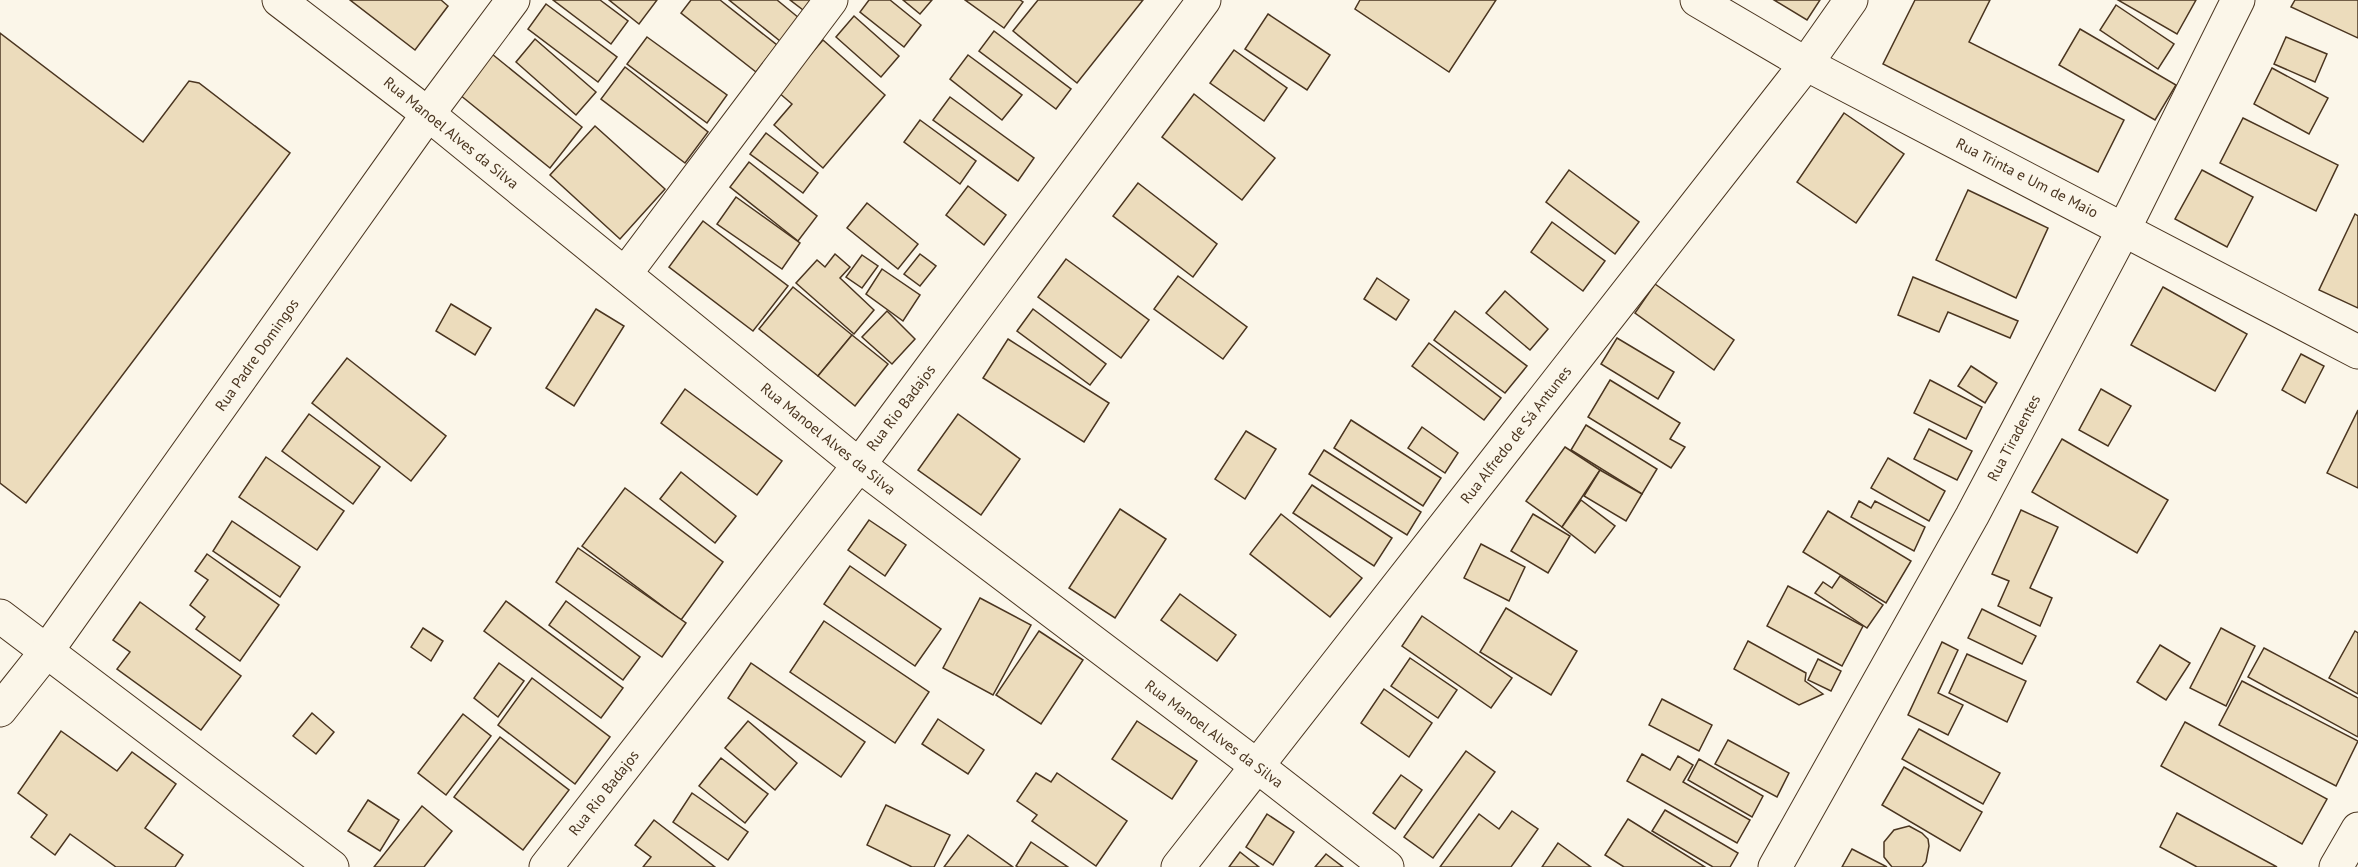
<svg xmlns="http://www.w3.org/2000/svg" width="2358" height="867" font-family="'PT Sans',sans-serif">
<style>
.building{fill:#ecdcbc;stroke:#4a3520;stroke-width:1.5}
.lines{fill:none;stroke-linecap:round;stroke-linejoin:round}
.street-casing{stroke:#4a3520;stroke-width:35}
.secondary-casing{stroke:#4a3520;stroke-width:35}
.street{stroke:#fbf6e9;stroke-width:33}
.secondary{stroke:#fbf6e9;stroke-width:33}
.labels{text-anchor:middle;stroke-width:4.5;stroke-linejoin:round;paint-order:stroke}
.street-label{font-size:15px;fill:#4a3520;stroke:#fbf6e9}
</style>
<rect width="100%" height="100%" fill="#fbf6e9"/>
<g class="building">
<polygon points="350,0 441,0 448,6 415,50"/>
<polygon points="553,0 600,0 628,21 611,44"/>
<polygon points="609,0 657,0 639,24"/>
<polygon points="691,0 720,0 777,45 756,72 681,13"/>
<polygon points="729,0 777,0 799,18 780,41"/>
<polygon points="790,0 817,0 807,13"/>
<polygon points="869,0 890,0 921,25 904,47 860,12"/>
<polygon points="903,0 932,0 920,14"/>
<polygon points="965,0 1020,0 1023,2 1004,28"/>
<polygon points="1038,0 1143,0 1077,83 1013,31"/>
<polygon points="1360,0 1496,0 1449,72 1355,9"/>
<polygon points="1774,0 1820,0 1807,20"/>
<polygon points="1915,0 1990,0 1969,42 2124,120 2098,172 1883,64"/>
<polygon points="2118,0 2196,0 2177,34"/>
<polygon points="2295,0 2358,0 2358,38 2291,7"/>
<polygon points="546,4 617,57 598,82 528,29"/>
<polygon points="2116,5 2174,44 2158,69 2100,30"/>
<polygon points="1268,14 1330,55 1307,90 1245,49"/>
<polygon points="854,16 899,56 881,77 836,37"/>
<polygon points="2080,29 2176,85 2155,120 2059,65"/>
<polygon points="994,31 1071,89 1056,109 979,51"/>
<polygon points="0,33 143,142 189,81 199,83 290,153 26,503 0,483"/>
<polygon points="647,37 727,95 707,123 627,64"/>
<polygon points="2286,37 2327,54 2315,82 2274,64"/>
<polygon points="535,39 596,92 576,115 516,62"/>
<polygon points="823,40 885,95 823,168 774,125 792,104 778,92"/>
<polygon points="1234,50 1287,88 1264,121 1210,83"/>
<polygon points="492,54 582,127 550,168 460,95"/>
<polygon points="968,55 1022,95 1002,120 950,79"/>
<polygon points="625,67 708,132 685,163 601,99"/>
<polygon points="2272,68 2328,98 2309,134 2254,104"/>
<polygon points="1194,94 1275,158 1242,200 1162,137"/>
<polygon points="950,97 1034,158 1018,181 933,120"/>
<polygon points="1844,113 1904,154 1856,223 1797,182"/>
<polygon points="2243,118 2338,165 2316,211 2220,163"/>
<polygon points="920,120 976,161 960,184 904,142"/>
<polygon points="595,126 665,189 620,239 550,175"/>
<polygon points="766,133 818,173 803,193 750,154"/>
<polygon points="749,162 817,216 798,241 730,187"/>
<polygon points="1569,170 1639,222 1615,254 1546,202"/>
<polygon points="2202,170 2253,197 2227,247 2175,219"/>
<polygon points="1138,183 1217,244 1193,277 1113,216"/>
<polygon points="968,186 1006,215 984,245 946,215"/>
<polygon points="1968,190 2048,228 2016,298 1936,260"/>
<polygon points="736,197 800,243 782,269 717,224"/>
<polygon points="867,203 918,244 898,269 847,228"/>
<polygon points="2355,214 2358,216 2358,308 2319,290"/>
<polygon points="703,221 788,286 753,331 669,267"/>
<polygon points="1552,222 1605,261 1583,291 1531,252"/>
<polygon points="835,254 850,267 840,278 874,310 854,334 796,283 817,260 825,267"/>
<polygon points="920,254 936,266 920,286 904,274"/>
<polygon points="862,255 878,266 862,288 846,277"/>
<polygon points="1066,259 1149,320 1121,358 1038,297"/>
<polygon points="882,269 920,295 903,321 866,294"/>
<polygon points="1178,276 1247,327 1223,359 1154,309"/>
<polygon points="1913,277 2018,321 2010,338 1948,312 1939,332 1898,315"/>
<polygon points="1377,278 1409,300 1396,320 1364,299"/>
<polygon points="1655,284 1734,340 1714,370 1635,313"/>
<polygon points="793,287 852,335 818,376 759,329"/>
<polygon points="2163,287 2247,334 2215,391 2131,345"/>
<polygon points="1505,291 1548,329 1530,350 1486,313"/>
<polygon points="451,304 491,328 475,355 436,331"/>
<polygon points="596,309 624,326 574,406 546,388"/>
<polygon points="1033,309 1106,364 1090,385 1017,331"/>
<polygon points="887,311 915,339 892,364 862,337"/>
<polygon points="1455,311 1527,366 1505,393 1434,340"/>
<polygon points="852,335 888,364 855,406 818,376"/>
<polygon points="1617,338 1674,372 1658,399 1601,364"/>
<polygon points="1008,339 1109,403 1084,442 983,378"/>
<polygon points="1429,343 1501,398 1484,420 1412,366"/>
<polygon points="2301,354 2324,366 2305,403 2282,390"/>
<polygon points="347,358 446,436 411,481 312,403"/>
<polygon points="1971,366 1997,383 1985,403 1958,386"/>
<polygon points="1610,380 1680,423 1670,439 1685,447 1671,468 1588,417"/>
<polygon points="1930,380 1982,407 1966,439 1914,413"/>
<polygon points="685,389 782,461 757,495 661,423"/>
<polygon points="2101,389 2131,406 2108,446 2079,430"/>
<polygon points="2358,410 2358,488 2327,473"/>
<polygon points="309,414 380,467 353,504 282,451"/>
<polygon points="958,414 1020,459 981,515 918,470"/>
<polygon points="1351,420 1441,478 1423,506 1334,448"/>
<polygon points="1586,425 1657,469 1642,494 1571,450"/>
<polygon points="1422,427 1458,453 1445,473 1408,448"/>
<polygon points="1929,429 1972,451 1957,480 1914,459"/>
<polygon points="1246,431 1276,449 1245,499 1215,479"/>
<polygon points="2062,439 2168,500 2137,553 2032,492"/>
<polygon points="1565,447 1600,470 1562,527 1526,501"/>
<polygon points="1324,450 1421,512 1407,535 1309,474"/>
<polygon points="266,457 344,511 317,550 239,497"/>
<polygon points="1888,458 1945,491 1929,521 1871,488"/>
<polygon points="1600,470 1642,494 1626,521 1584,496"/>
<polygon points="681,472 736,516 715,543 660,499"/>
<polygon points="1312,485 1392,538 1374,566 1293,513"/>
<polygon points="625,488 723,562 681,620 582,546"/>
<polygon points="1581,500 1615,526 1595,553 1562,527"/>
<polygon points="1859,501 1871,508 1875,501 1925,527 1914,551 1851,517"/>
<polygon points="1120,509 1166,539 1115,618 1069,588"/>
<polygon points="2021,510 2058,527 2030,588 2052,598 2040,626 1998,606 2009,581 1992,574"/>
<polygon points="1828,511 1911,561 1886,603 1803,552"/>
<polygon points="1281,514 1362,578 1330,617 1250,554"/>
<polygon points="1533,514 1570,536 1548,573 1511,551"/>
<polygon points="869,520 906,545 885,576 848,550"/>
<polygon points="232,521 300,567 280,597 213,551"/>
<polygon points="1481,544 1525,567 1509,601 1464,578"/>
<polygon points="578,548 686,623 662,657 556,582"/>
<polygon points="207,554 279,605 240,661 196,629 205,617 190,605 208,580 195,571"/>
<polygon points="850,566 941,629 915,666 824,604"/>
<polygon points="1840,576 1883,605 1867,628 1815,593 1823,582 1832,588"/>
<polygon points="1788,586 1863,626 1842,666 1767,626"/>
<polygon points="1180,594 1236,635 1217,661 1161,620"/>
<polygon points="980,598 1031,625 993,695 943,668"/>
<polygon points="506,601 623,688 601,718 484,631"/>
<polygon points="566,601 640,657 623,680 549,625"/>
<polygon points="140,602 241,676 201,730 117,669 130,652 113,640"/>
<polygon points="1506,608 1577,651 1551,695 1480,652"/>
<polygon points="1982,609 2036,636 2022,664 1968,638"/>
<polygon points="1422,616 1512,678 1491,708 1402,646"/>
<polygon points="824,621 929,692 895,743 790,672"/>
<polygon points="423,628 443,641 431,661 411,647"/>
<polygon points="2221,628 2255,646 2226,706 2190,688"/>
<polygon points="1039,631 1083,660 1041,724 996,695"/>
<polygon points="2355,631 2358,633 2358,694 2329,678"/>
<polygon points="1748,641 1806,673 1805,681 1823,694 1799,705 1734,669"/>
<polygon points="1942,642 1958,650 1938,693 1963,705 1948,735 1908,715"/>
<polygon points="2160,645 2190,663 2166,700 2137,682"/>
<polygon points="2264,648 2358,698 2358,737 2248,677"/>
<polygon points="1967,654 2026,681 2007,722 1949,693"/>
<polygon points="1410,658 1457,690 1438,718 1391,686"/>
<polygon points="1818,659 1841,671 1831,691 1808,680"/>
<polygon points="499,663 524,681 498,717 474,698"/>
<polygon points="751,663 865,742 841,777 728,698"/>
<polygon points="532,678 610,737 575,784 498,725"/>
<polygon points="2242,681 2358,741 2336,786 2219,725"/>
<polygon points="1384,689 1432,723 1409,757 1361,723"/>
<polygon points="1662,699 1712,725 1699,751 1649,725"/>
<polygon points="312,713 334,732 316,754 293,736"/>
<polygon points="463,714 491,736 446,795 418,773"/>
<polygon points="938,719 984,750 968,774 922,744"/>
<polygon points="748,721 797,763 775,790 725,748"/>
<polygon points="1137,721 1197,761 1172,799 1112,759"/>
<polygon points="2185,722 2327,799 2302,844 2161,766"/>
<polygon points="1919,729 2000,773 1983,804 1902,759"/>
<polygon points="61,731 117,771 132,752 176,784 145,828 183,855 175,867 116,867 70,834 55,855 31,837 47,815 18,793"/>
<polygon points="500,737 569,790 523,850 454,797"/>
<polygon points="1728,740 1789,773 1777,797 1715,764"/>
<polygon points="1466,751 1495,772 1433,858 1404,837"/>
<polygon points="1642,754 1670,770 1678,756 1693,765 1683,782 1750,820 1737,843 1627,781"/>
<polygon points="721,758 768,794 745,823 699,786"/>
<polygon points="1699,759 1763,796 1752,817 1688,780"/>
<polygon points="1904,767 1982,812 1960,851 1882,805"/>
<polygon points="1036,773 1051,782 1057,773 1127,821 1096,866 1032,821 1037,815 1017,801"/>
<polygon points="1401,775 1422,790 1395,829 1373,813"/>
<polygon points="692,793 748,832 728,860 673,822"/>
<polygon points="368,800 399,820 380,851 348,831"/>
<polygon points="886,805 950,835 934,867 912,867 867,845"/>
<polygon points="422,806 452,831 424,867 374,867"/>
<polygon points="1665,810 1738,853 1730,867 1713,867 1652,831"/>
<polygon points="1512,811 1538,829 1511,867 1440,867 1479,814 1499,829"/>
<polygon points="2177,813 2277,867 2197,867 2160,847"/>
<polygon points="1267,814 1294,832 1273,865 1246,847"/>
<polygon points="1628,819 1705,867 1624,867 1605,855"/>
<polygon points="654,820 715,867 643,867 651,857 635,845"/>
<polygon points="1909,826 1922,833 1928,839 1929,846 1926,862 1922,867 1892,867 1884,857 1884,842 1894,830"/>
<polygon points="968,835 1013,867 944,867"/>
<polygon points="1031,842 1068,867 1018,867 1016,866"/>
<polygon points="1558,843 1591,867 1542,867"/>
<polygon points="1852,849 1887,867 1842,867"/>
<polygon points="1240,852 1259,867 1229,867"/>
<polygon points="1326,854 1343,867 1315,867"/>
</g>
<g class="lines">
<defs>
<g id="street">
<polyline points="279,0 428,114 859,465 1257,766 1387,867"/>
<polyline points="1697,0 1806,64 2358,352"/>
<polyline points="625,274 831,0"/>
<polyline points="0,616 332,867"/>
<polyline points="0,710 46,652 428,114 513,0"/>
<polyline points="546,867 859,465 1204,0"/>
<polyline points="1178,867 1806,64 1851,0"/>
<polyline points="1775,867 1972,516 2124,229 2238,0"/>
</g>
<polyline id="secondary" points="2336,867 2358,829"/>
</defs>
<use href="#street" class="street-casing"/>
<use href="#secondary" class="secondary-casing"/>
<use href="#street" class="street"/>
<use href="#secondary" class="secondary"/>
</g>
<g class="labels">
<g class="street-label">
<text transform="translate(451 133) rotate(39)" y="5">Rua Manoel Alves da Silva</text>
<text transform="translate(2027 178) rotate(27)" y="5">Rua Trinta e Um de Maio</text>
<text transform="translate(257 355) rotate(-55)" y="5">Rua Padre Domingos</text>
<text transform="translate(901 408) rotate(-53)" y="5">Rua Rio Badajos</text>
<text transform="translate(1516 435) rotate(-52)" y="5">Rua Alfredo de Sá Antunes</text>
<text transform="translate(2014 438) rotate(-62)" y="5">Rua Tiradentes</text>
<text transform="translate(828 439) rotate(39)" y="5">Rua Manoel Alves da Silva</text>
<text transform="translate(1214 734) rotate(37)" y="5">Rua Manoel Alves da Silva</text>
<text transform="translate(604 793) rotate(-52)" y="5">Rua Rio Badajos</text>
</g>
</g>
</svg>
